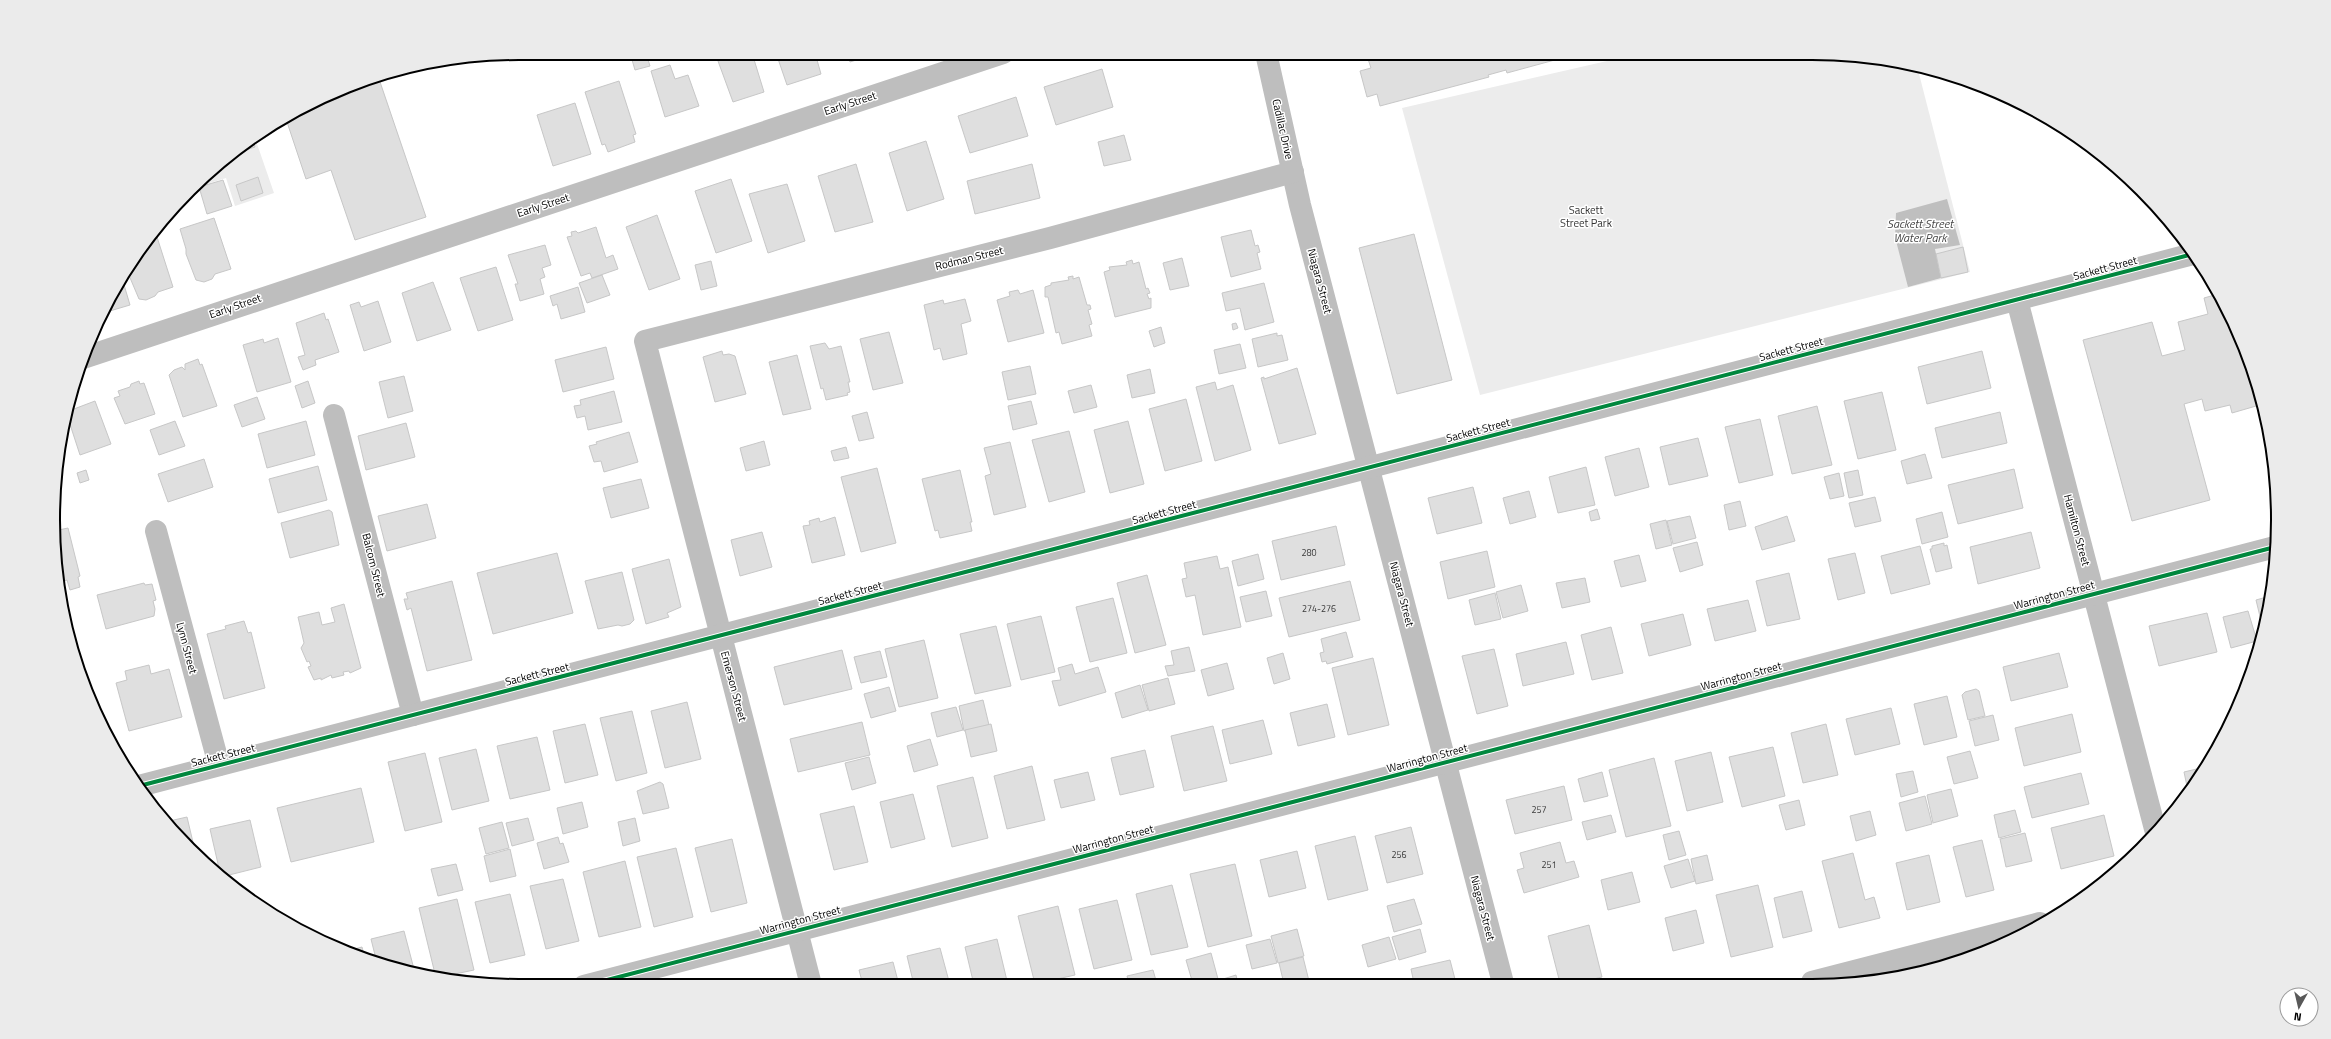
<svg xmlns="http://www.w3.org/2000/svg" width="2331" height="1039" font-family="'Titillium Web',sans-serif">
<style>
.green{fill:#ececec}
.water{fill:#bfbfbf}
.building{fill:#dfdfdf;stroke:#c7c7c7}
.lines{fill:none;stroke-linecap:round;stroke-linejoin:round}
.minor{stroke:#bebebe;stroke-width:22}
.tertiary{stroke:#bebebe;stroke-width:22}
.cycleway-casing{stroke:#fff;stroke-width:6}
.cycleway{stroke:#00873e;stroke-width:4}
.labels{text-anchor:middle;stroke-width:3;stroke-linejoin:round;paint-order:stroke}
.number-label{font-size:9px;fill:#383838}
.street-label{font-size:11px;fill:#000;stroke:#fff}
.park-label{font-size:11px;fill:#333;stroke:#fff}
.water-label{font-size:12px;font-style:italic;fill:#444;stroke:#fff}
.rim{fill:none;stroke:#000;stroke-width:2}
</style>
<rect width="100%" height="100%" fill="#fff"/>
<g class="green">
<polygon points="1642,53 1812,53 1902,62 1917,66 1970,272 1480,395 1402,108"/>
<polygon points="255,138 274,193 235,206 226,178 197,187 196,185 212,169"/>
</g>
<polygon class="water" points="1947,199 1960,245 1935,249 1941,278 1908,287 1895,237 1896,213"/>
<g class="building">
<polygon points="630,53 646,53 650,66 635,70"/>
<polygon points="742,53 752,53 764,92 733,102 718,61"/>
<polygon points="776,53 815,53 821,74 787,85"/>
<polygon points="844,53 875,53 875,54 850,62 848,56 845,57"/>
<polygon points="1366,53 1561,53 1562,58 1507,73 1506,70 1488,75 1489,77 1380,106 1377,94 1367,97 1360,71 1371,68"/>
<polygon points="670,65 675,79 688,75 699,106 665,117 651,71"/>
<polygon points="1102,69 1113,107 1056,125 1044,87"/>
<polygon points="378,76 426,217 355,240 331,170 306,179 285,116 339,98 337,92"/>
<polygon points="619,81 636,134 633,135 635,142 608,152 605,144 602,145 585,92"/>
<polygon points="1016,97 1028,136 970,153 958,116"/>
<polygon points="575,103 591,154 553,166 537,115"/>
<polygon points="1124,135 1131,160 1104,166 1098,142"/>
<polygon points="253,139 255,147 233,154"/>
<polygon points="926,141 944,199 907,211 889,153"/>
<polygon points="856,164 873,222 835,232 818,176"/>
<polygon points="1032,164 1040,198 975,214 967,181"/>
<polygon points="258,177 263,193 241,201 236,185"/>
<polygon points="731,179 752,241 716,253 695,191"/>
<polygon points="223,180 232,206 207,214 199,187"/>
<polygon points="787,184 805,241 768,253 749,194"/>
<polygon points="657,215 680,279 649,290 626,227"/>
<polygon points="214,218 231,269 215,274 212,279 204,282 196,280 186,254 186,249 180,229"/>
<polygon points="596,227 606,258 613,255 618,269 592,278 590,273 581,276 567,237 572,236 571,232 576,231 578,233"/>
<polygon points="1251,230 1255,246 1258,245 1260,252 1257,253 1261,269 1231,277 1221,237"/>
<polygon points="1414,234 1452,380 1397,394 1359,248"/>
<polygon points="157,237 173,287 158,292 155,296 146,300 139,299 128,273 129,267 149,239"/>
<polygon points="545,245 551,265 542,268 545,277 540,279 544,294 520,301 515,284 518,284 508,255"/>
<polygon points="1963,247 1968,272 1941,278 1936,254"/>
<polygon points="1182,258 1189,286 1170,290 1163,263"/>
<polygon points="1132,260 1133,264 1139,262 1146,289 1148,288 1150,293 1147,294 1149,299 1151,298 1151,308 1115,317 1104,272 1110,270 1109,267 1127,265 1126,262"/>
<polygon points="711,261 717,286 701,290 695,265"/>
<polygon points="496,267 513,320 478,331 460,278"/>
<polygon points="602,275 610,295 587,303 579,283"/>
<polygon points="1073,276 1073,279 1079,277 1087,305 1090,305 1091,309 1088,310 1092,324 1089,325 1092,336 1062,344 1059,332 1056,333 1048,297 1045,297 1045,287 1051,285 1051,283 1069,280 1068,277"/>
<polygon points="122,278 130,305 103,313 115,286"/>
<polygon points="433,282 451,330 417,341 402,293"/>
<polygon points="1264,283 1274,322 1245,330 1240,308 1226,311 1222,293"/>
<polygon points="578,287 585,312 561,319 557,304 553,306 550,296"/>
<polygon points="1018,290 1020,294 1033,290 1044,333 1008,342 997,300 1010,296 1009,292"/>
<polygon points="2218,294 2230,313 2263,404 2232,413 2230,405 2205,411 2202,399 2184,404 2210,500 2132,521 2083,340 2152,322 2162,356 2185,350 2178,322 2208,314 2204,298"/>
<polygon points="965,299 971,321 961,324 967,354 943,360 940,348 934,350 924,305 943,300 944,304"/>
<polygon points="378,301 391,342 364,351 350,305 359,302 361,307"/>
<polygon points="324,313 326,320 328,319 339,352 315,360 316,365 303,370 298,357 305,355 296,323"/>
<polygon points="1236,323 1238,328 1233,330 1232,324"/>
<polygon points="1161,327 1165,343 1154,347 1149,331"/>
<polygon points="889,332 903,383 873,390 860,339"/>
<polygon points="1277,333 1277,336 1282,335 1288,360 1258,367 1252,339"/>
<polygon points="278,338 291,382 257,392 243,345 263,339 264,343"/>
<polygon points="825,343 829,349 841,346 850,382 848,382 850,392 847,393 848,395 826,400 823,388 821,389 810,346"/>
<polygon points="1240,344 1246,368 1219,374 1214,350"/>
<polygon points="606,347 614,379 563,392 555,360"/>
<polygon points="722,351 723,355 729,354 735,356 746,394 715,402 703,357"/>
<polygon points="1982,351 1991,388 1927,404 1918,367"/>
<polygon points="797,355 811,409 783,415 769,362"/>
<polygon points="198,359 200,365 202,364 217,406 183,417 169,375 174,370 182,367 185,370 185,364"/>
<polygon points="1030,366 1036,394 1008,400 1002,372"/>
<polygon points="1297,368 1316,434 1279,444 1261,378 1264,377 1264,379"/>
<polygon points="1150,369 1155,393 1132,398 1127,375"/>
<polygon points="404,376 413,411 388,418 379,382"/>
<polygon points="139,381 140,384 144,383 155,414 125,424 114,398 120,396 118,391 130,387 131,384"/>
<polygon points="308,381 315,403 302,408 295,386"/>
<polygon points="1215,382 1217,390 1233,385 1251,450 1215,461 1196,387"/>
<polygon points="1091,385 1097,407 1074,413 1068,391"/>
<polygon points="614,391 622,422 588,430 585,416 577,418 574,406 581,405 580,400"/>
<polygon points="1882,392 1896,450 1858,459 1844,401"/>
<polygon points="257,397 265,419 242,427 234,405"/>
<polygon points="1186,399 1202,461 1165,471 1149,409"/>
<polygon points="95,401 111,444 80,455 66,412"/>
<polygon points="1031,401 1037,424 1013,430 1008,406"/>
<polygon points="1817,406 1832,465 1792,474 1778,416"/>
<polygon points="867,412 874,438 859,441 852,416"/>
<polygon points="2000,412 2007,443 1942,458 1935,428"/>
<polygon points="1760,419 1773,475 1739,483 1725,427"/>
<polygon points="175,421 185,446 159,455 150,430"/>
<polygon points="306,421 315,455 267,468 258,434"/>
<polygon points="1128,421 1144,484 1110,493 1094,430"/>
<polygon points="406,423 415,457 366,470 358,436"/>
<polygon points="62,427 67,440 61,442 62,429"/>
<polygon points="1069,431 1085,492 1049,502 1032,440"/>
<polygon points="629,432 638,462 604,472 601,461 594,462 589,446 597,444 596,442"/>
<polygon points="1698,438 1708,476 1669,485 1660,447"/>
<polygon points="764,441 770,465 746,471 740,448"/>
<polygon points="1010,442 1026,507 994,515 985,476 991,474 984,448"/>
<polygon points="846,447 849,458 834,461 831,451"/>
<polygon points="1639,448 1649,487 1615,496 1605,457"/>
<polygon points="1925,454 1932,478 1907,484 1901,461"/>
<polygon points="204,459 213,487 168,502 158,474"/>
<polygon points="318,466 327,500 278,513 269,479"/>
<polygon points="1586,467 1595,505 1558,513 1549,477"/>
<polygon points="877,468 896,543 861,552 841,477"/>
<polygon points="2014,469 2023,508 1958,524 1948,485"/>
<polygon points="86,470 89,480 80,483 77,473"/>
<polygon points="960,470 972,522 970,522 972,531 940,538 938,530 935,531 922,479"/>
<polygon points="1858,470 1863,495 1849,498 1844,473"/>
<polygon points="1839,473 1844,496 1830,499 1824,477"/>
<polygon points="641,479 649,508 611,518 603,488"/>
<polygon points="1473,487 1482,523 1437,534 1428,498"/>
<polygon points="1529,491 1536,517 1510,524 1503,498"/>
<polygon points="1875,497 1881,521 1855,527 1849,503"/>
<polygon points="1740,501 1746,526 1729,530 1724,505"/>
<polygon points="427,504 436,538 387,551 378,516"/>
<polygon points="1597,509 1600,519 1591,521 1589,512"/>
<polygon points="329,510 332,512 339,545 290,558 281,523"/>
<polygon points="1942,512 1948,537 1922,544 1916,519"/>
<polygon points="1690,516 1696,538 1673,544 1667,521"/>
<polygon points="1787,516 1795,541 1762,550 1755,527"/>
<polygon points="835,517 845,555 812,563 803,526 810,525 809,521 819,518 820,522"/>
<polygon points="1666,520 1672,545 1656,549 1650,524"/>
<polygon points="1336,526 1345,565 1281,580 1272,541"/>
<polygon points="68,528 80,576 78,577 80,587 70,590 67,580 58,583 54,531"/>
<polygon points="762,532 772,567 740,576 731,540"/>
<polygon points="2031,532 2040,568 1978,584 1970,547"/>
<polygon points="1697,542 1703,565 1680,572 1673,548"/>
<polygon points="1944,543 1944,546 1947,545 1952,568 1936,572 1930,549 1932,549 1932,546"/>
<polygon points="1920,546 1930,584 1891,594 1881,556"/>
<polygon points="1487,551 1495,587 1448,599 1440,562"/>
<polygon points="557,553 573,613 493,634 477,573"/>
<polygon points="1855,553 1865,593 1838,600 1828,559"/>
<polygon points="1258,554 1264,579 1238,586 1232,561"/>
<polygon points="1639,555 1646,581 1621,587 1614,561"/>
<polygon points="1217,556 1220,569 1228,567 1241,627 1203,635 1195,595 1186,597 1182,579 1187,578 1184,563"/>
<polygon points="669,559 681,607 667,613 669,617 646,624 632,569"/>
<polygon points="622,572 634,620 630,624 622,626 618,625 598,629 585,581"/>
<polygon points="1789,573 1800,619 1767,626 1756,581"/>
<polygon points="1147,575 1166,645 1135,653 1117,583"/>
<polygon points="1585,578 1590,602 1562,608 1556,583"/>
<polygon points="452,581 472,660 427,671 411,608 407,610 404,599 408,599 406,593"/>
<polygon points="1350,581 1360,620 1289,637 1279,598"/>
<polygon points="144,583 145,585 152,584 156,600 153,601 155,609 154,616 106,629 97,595"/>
<polygon points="1521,585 1528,611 1503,618 1496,592"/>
<polygon points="1266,591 1272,616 1246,622 1240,597"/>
<polygon points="1495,593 1501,619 1475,625 1469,600"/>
<polygon points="2270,596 2263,629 2256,600"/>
<polygon points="1113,598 1127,653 1090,662 1076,607"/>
<polygon points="1748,600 1756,631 1715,641 1707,609"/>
<polygon points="344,604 361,668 350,673 349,671 343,672 344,675 332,678 331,675 321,680 321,678 314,680 308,667 311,666 309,661 307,662 301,648 304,643 298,617 319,612 322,625 335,622 331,608"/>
<polygon points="2248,611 2257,641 2231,648 2223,617"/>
<polygon points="2207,613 2217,652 2159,666 2149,626"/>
<polygon points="1683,614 1691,645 1649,656 1641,624"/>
<polygon points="1041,616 1055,672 1021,680 1007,624"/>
<polygon points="244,621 248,633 251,632 265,688 224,699 207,634 226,629 225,626"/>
<polygon points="996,626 1011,686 975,694 960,634"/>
<polygon points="1611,627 1623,673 1592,680 1581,635"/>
<polygon points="1346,632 1353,657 1327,664 1326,661 1322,662 1320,653 1324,652 1321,639"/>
<polygon points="924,640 938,698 899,707 885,649"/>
<polygon points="1566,642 1574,674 1523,686 1516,654"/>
<polygon points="1189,647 1195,671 1168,676 1165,666 1174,665 1171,651"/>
<polygon points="1494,649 1508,706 1477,714 1462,656"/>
<polygon points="842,650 852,689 784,705 774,667"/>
<polygon points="880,651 887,677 861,683 854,657"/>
<polygon points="1283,653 1290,679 1274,684 1267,658"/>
<polygon points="2059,653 2068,687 2011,701 2003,667"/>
<polygon points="1373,658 1389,725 1348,735 1332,668"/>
<polygon points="1227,663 1234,689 1208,696 1201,670"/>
<polygon points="1072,664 1075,674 1098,667 1106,692 1059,706 1052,681 1061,680 1058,668"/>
<polygon points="149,665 151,674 169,669 182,717 129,731 116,683 127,680 125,671"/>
<polygon points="1168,678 1175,704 1149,711 1142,685"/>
<polygon points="1140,685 1148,710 1122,718 1115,693"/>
<polygon points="889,687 896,711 871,718 864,694"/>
<polygon points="1976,689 1979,691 1985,716 1968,720 1962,695 1965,692"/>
<polygon points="1947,696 1957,737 1924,745 1914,704"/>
<polygon points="983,700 989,725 964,731 959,706"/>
<polygon points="687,702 701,759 665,768 651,711"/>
<polygon points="1327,704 1335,737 1298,746 1290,713"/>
<polygon points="956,707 963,730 937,737 931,713"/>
<polygon points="1891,708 1900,744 1855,755 1846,719"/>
<polygon points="632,711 647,773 616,781 600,718"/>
<polygon points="2072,714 2081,752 2024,766 2015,728"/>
<polygon points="1993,715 1999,740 1975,746 1969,721"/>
<polygon points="1263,720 1272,754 1230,764 1222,730"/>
<polygon points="862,722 870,755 798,772 790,739"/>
<polygon points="585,724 598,775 565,783 553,731"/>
<polygon points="991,724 997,751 971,757 965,730"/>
<polygon points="1826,724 1838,775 1803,783 1791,733"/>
<polygon points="1213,726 1227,781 1184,791 1171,736"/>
<polygon points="537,737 550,790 510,799 497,746"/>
<polygon points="930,739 938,765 914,772 907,746"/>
<polygon points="1773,747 1785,796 1742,807 1729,757"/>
<polygon points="476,749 489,801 452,810 439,758"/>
<polygon points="1145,750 1154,787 1120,795 1111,758"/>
<polygon points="1970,751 1978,778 1954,784 1947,757"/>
<polygon points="1711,752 1723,802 1687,811 1675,761"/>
<polygon points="425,753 442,822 405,831 388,762"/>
<polygon points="869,757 876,783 852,790 845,763"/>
<polygon points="1654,758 1671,826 1626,837 1609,770"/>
<polygon points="1032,766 1045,820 1007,829 994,776"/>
<polygon points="2205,767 2199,779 2188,791 2184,772"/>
<polygon points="1913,771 1918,792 1901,797 1896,774"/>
<polygon points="1088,772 1095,800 1061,808 1054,780"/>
<polygon points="1602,772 1608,796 1584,802 1578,779"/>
<polygon points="2081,773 2089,804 2032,818 2024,787"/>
<polygon points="973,777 988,838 952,847 937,786"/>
<polygon points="660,782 663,784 669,808 643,814 637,791"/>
<polygon points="1564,786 1572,820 1515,834 1506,800"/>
<polygon points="361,788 374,842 291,862 277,808"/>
<polygon points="1951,789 1958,816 1933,823 1927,795"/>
<polygon points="913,794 925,839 891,848 880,802"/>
<polygon points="1925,796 1932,824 1906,831 1899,803"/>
<polygon points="1799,800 1805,825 1786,830 1779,805"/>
<polygon points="582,802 588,827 563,834 557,808"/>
<polygon points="854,806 868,862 834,870 820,814"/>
<polygon points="2015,810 2021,832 1999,838 1994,815"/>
<polygon points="1870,811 1876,835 1856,841 1850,816"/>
<polygon points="1611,815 1616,832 1587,840 1582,822"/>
<polygon points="2104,815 2114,856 2061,869 2051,828"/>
<polygon points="187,817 196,855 165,822"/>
<polygon points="528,818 534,840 512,846 506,823"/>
<polygon points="635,818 640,841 623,846 618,822"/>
<polygon points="250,820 261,867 221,877 210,829"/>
<polygon points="502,822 509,848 486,854 479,828"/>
<polygon points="1411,827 1423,874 1387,883 1375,836"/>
<polygon points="1679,831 1686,855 1669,860 1663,835"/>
<polygon points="2025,833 2032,861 2006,867 2000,839"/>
<polygon points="1355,836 1368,890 1328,900 1315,846"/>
<polygon points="558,837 560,844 563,843 569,862 544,869 537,843"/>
<polygon points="732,839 747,903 711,912 695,848"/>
<polygon points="1982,840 1994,890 1966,897 1953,847"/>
<polygon points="1560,842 1566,863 1574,861 1579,877 1524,893 1517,870 1524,868 1520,853"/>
<polygon points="676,848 693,917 654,927 637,857"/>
<polygon points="510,849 516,876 490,882 484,856"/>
<polygon points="1297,851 1306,888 1269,897 1260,860"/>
<polygon points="1853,853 1865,900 1874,897 1880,918 1839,928 1822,861"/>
<polygon points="1707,855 1713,880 1696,884 1691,859"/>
<polygon points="1929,855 1940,902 1907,910 1896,863"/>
<polygon points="1688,859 1695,881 1671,888 1664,866"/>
<polygon points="625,861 641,927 599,937 583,872"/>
<polygon points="456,864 463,890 438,896 431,869"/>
<polygon points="1235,864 1252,936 1208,947 1190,874"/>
<polygon points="1632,872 1640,902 1608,910 1601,880"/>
<polygon points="563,879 579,941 546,949 530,886"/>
<polygon points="1172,885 1188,947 1151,955 1136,894"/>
<polygon points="1758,885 1773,947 1731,957 1716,895"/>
<polygon points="1802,891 1812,931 1783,938 1774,898"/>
<polygon points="510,894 525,955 490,963 475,902"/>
<polygon points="457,899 474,970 436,978 419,908"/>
<polygon points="1414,899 1422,924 1394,932 1387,906"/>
<polygon points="1117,900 1132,960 1094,969 1079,909"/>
<polygon points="1058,906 1075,975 1035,984 1018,916"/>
<polygon points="1696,910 1704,943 1673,951 1665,918"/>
<polygon points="1589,925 1602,977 1577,983 1560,983 1548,936"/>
<polygon points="1297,929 1304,956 1278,963 1271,936"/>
<polygon points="1420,929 1426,952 1399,960 1392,937"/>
<polygon points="404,931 415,973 377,963 371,939"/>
<polygon points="1389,937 1396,959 1368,967 1362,945"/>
<polygon points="997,939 1008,985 974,985 965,947"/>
<polygon points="1270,939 1277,963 1252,969 1246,945"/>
<polygon points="362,947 365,959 347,951"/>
<polygon points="940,948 950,985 914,985 907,956"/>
<polygon points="1211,953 1218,979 1193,984 1186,960"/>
<polygon points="1303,957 1309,981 1297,984 1284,984 1279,963"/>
<polygon points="1450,960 1456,983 1414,983 1411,969"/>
<polygon points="893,962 899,985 863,985 859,970"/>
<polygon points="1153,970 1157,984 1129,984 1127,976"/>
<polygon points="1236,975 1238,984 1221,984 1220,980"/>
<polygon points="765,980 767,985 745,985"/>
</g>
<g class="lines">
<g class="minor">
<polyline points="1266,53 1300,205 1503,983"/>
<polyline points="2017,300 2155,829"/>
<polyline points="83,358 1003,53"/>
<polyline points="334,415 413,715"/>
<polyline points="156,531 219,765"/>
<polyline points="1812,982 2040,923"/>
<polyline points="811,985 645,341 1050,238 1293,172"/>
<polyline points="584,986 2275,547"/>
</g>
<polyline class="tertiary" points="139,786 2193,254"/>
<defs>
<g id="cycleway">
<polyline points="139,786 2193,254"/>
<polyline points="584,986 2275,547"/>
</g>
</defs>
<use href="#cycleway" class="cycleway-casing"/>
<use href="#cycleway" class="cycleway"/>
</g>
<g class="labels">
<g class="number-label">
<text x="1309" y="556">280</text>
<text x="1319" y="612">274-276</text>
<text x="1539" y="813">257</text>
<text x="1399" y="858">256</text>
<text x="1549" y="868">251</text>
</g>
<g class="street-label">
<text transform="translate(850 103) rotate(-18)" y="4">Early Street</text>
<text transform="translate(1283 129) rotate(77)" y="4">Cadillac Drive</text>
<text transform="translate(543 205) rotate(-18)" y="4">Early Street</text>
<text transform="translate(969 258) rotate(-14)" y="4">Rodman Street</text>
<text transform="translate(2105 268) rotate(-15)" y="4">Sackett Street</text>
<text transform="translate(1320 281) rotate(75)" y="4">Niagara Street</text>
<text transform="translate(235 306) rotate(-19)" y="4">Early Street</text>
<text transform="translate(1791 349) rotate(-15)" y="4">Sackett Street</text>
<text transform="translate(1478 430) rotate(-15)" y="4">Sackett Street</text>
<text transform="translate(1164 512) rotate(-15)" y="4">Sackett Street</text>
<text transform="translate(2077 530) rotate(75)" y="4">Hamilton Street</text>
<text transform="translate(374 565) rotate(76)" y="4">Balcom Street</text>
<text transform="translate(850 593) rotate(-15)" y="4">Sackett Street</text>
<text transform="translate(1402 594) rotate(75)" y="4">Niagara Street</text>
<text transform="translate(2054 595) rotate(-15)" y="4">Warrington Street</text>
<text transform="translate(187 648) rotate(75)" y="4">Lynn Street</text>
<text transform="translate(537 674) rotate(-14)" y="4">Sackett Street</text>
<text transform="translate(1741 676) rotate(-15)" y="4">Warrington Street</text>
<text transform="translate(734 686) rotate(75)" y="4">Emerson Street</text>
<text transform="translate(223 755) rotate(-14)" y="4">Sackett Street</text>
<text transform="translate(1427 758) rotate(-15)" y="4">Warrington Street</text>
<text transform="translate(1113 839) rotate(-15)" y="4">Warrington Street</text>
<text transform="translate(1483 908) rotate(75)" y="4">Niagara Street</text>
<text transform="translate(800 920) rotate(-15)" y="4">Warrington Street</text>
</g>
<g class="park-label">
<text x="1586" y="214">Sackett<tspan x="1586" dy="13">Street Park</tspan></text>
</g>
<g class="water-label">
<text x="1920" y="228">Sackett Street<tspan x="1920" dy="14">Water Park</tspan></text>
</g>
</g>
<path d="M0 0H2331V1039H0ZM519 60H1812A459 459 0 0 1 2271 519V520A459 459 0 0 1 1812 979H519A459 459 0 0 1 60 520V519A459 459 0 0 1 519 60Z" fill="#ebebeb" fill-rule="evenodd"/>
<path class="rim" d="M519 60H1812A459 459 0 0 1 2271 519V520A459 459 0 0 1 1812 979H519A459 459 0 0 1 60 520V519A459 459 0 0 1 519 60Z"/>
<g transform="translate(2299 1007) rotate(188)"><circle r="19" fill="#ffffff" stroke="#999999"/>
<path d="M0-3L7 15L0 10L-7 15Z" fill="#595959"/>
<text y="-6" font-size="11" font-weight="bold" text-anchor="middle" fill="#000000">N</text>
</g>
</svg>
